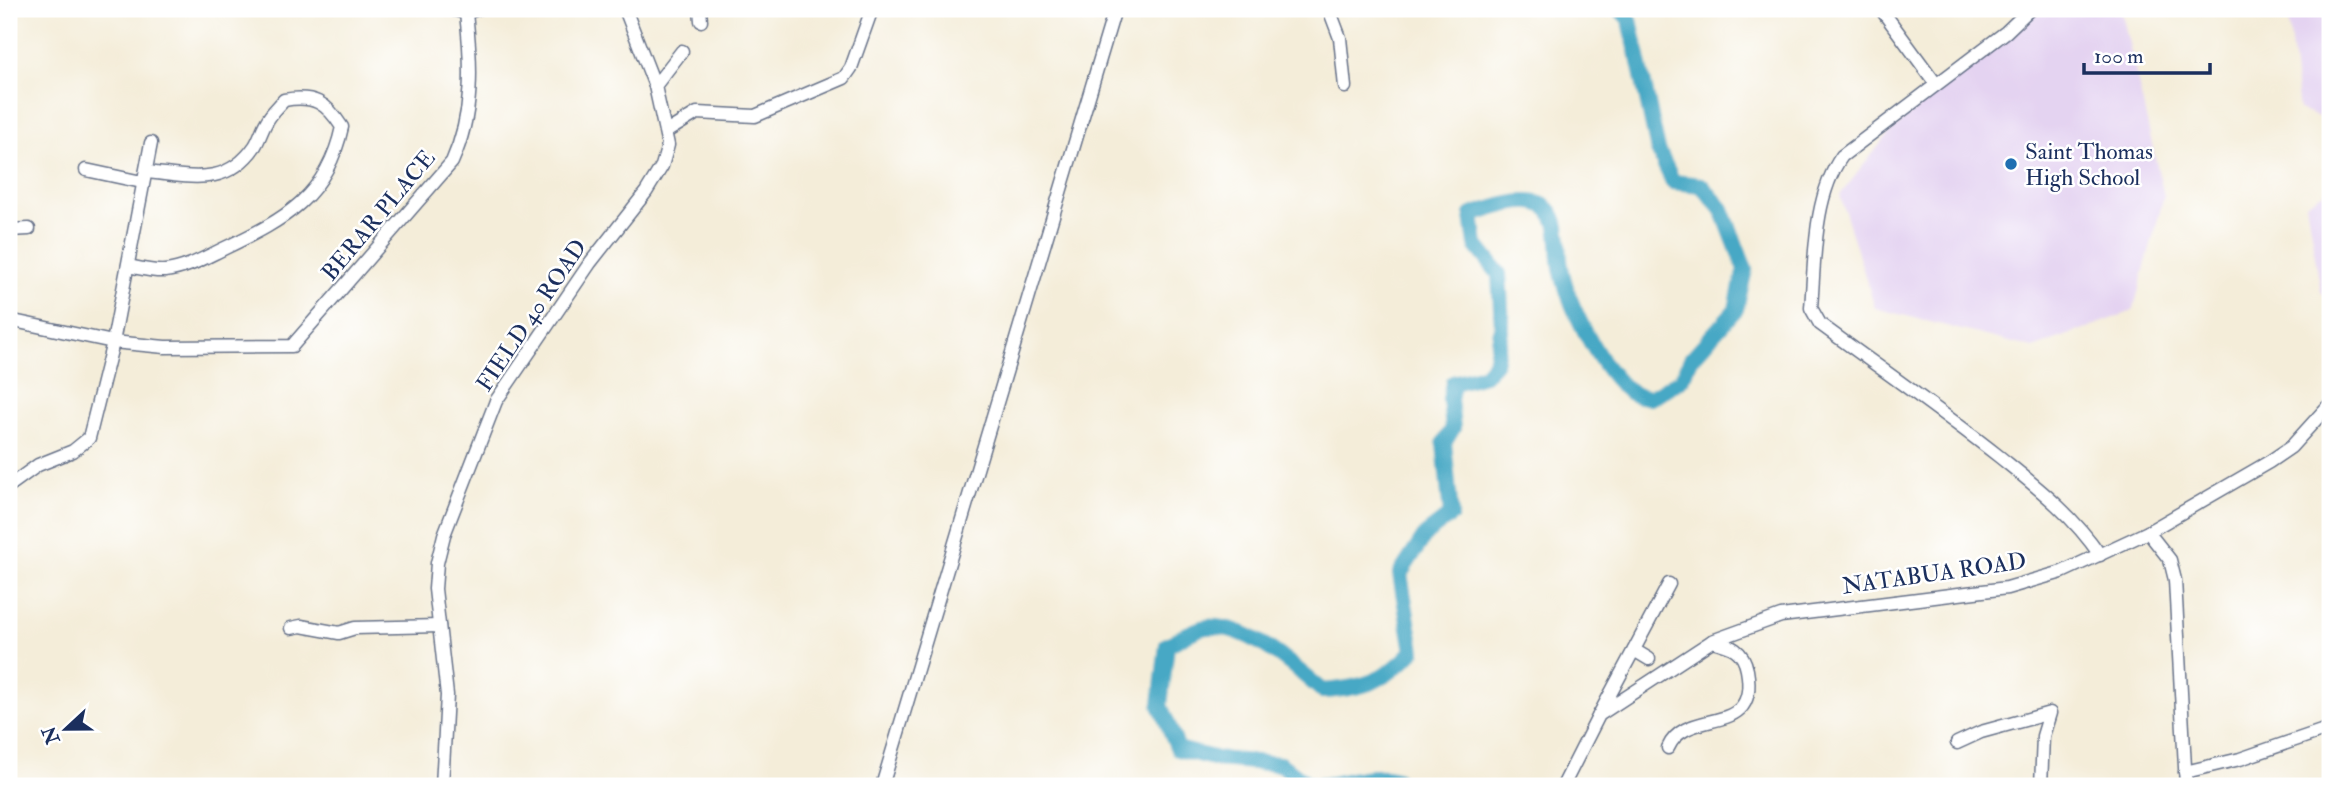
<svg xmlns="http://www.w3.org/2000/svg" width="2339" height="795" font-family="'IM FELL Double Pica',serif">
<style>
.built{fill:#e4d3f1}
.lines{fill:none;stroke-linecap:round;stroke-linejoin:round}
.river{stroke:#46a8c5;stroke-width:16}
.minor-casing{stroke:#677289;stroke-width:15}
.minor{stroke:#fff;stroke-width:12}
.poi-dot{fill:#1f6fb2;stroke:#fff;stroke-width:2.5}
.labels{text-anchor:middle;stroke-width:5;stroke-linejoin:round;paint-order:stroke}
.poi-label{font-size:23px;fill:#1b2f5e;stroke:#fff;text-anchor:start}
.street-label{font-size:23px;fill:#1b2f5e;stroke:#fff}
</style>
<rect width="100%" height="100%" fill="#fff"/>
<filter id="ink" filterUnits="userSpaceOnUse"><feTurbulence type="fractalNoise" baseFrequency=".0143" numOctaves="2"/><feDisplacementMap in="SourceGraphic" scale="14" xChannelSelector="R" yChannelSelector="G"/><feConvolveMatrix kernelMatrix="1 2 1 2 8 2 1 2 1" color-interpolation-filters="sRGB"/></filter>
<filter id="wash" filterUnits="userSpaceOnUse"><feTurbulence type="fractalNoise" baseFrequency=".00686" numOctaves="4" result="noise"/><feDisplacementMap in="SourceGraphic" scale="28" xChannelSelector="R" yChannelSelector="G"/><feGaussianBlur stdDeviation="1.57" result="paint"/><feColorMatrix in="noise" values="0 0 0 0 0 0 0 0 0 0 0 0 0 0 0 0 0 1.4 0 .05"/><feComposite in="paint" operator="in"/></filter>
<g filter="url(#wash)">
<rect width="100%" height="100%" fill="#f4edd9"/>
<g class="built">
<polygon points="2032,9 2121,9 2164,196 2133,311 2033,348 1875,308 1840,195 1889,133"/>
<polygon points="2287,9 2330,9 2330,121 2299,110"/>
<polygon points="2330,188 2330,300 2321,292 2306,203"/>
</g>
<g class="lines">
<g class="river">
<path d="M1311 786 1280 764 1217 759 1178 749 1160 705 1167 645C1178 640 1195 628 1207 627 1249 624 1293 666 1323 691 1364 688 1385 682 1413 651L1400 574 1426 534 1451 515 1444 443 1453 428 1450 400 1453 383 1484 375 1495 363 1502 325 1499 274 1476 245 1472 215C1490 209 1522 197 1540 204 1564 213 1557 249 1561 267 1567 303 1601 371 1630 392 1635 396 1643 396 1650 398L1682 379 1691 359 1736 309 1745 269 1722 209 1701 185 1673 182 1658 150 1630 20 1620 9"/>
<path d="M1314 786C1342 784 1370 772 1396 779L1398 786"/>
</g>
</g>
</g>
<g filter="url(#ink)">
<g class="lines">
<defs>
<g id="minor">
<polyline points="451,9 466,13 478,9"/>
<polyline points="700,9 701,21"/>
<polyline points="1329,9 1340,38 1345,87"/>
<polyline points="1881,9 1936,84"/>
<path d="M2030 9 2006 32 1842 156C1813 197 1815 260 1811 308L1820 324C1880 368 1942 411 2001 458 2038 488 2073 515 2100 555"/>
<polyline points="655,86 682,51"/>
<polyline points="666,132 697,113 755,116 844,78 851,68 872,9"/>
<polyline points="86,170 142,182"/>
<polyline points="9,230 29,229"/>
<path d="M128 266C139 268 153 272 165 271 186 269 206 257 225 248 285 219 327 197 342 127 326 102 314 95 284 100 278 107 271 113 267 121 262 129 260 138 255 146 226 188 190 176 146 172"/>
<path d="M9 320 113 342 165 347 292 346 452 162C474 113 472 66 466 13"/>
<polyline points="9,486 38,465 73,451 89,438 113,342 151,143"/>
<polyline points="2148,532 2170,560 2175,580 2186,786"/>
<polyline points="291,628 301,626 339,633 355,628 439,626"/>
<polyline points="1634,650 1649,659"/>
<polyline points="1599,715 1669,584"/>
<polyline points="1957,743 1981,732 2050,713 2043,736 2041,786"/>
<path d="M1668 748C1686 705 1760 740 1747 670 1743 649 1731 646 1712 641"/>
<polyline points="2185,772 2240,759 2330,728"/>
<polyline points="442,786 447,695 435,589 437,563 444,535 496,401 590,263 646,192 662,166 668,145 655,86 625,9"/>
<polyline points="882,786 1115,9"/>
<polyline points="1563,786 1599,715 1712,641 1781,616 2007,588 2062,572 2148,532 2269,462 2291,447 2330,404"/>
</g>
</defs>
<use href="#minor" class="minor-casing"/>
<use href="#minor" class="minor"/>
</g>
</g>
<circle class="poi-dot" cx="2011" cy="164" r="7"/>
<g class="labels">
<g class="poi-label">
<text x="2025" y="159">Saint Thomas<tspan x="2025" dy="26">High School</tspan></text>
</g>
<g class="street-label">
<text transform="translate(378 215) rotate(-50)" y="8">BERAR PLACE</text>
<text transform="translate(531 315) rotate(-56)" y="8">FIELD 40 ROAD</text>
<text transform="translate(1934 573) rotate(-8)" y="8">NATABUA ROAD</text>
</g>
</g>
<rect width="2339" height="795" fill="none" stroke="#fff" stroke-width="35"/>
<g transform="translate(66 729) rotate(248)" stroke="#ffffff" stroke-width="5" paint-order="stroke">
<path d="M0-5L12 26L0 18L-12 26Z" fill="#1b2f5e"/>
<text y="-10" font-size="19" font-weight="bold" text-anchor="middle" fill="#1b2f5e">N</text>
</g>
<path d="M2084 63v10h126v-10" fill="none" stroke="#1b2f5e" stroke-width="3.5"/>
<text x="2094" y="63" font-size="21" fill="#1b2f5e" stroke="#ffffff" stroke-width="5" paint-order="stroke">100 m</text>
</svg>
